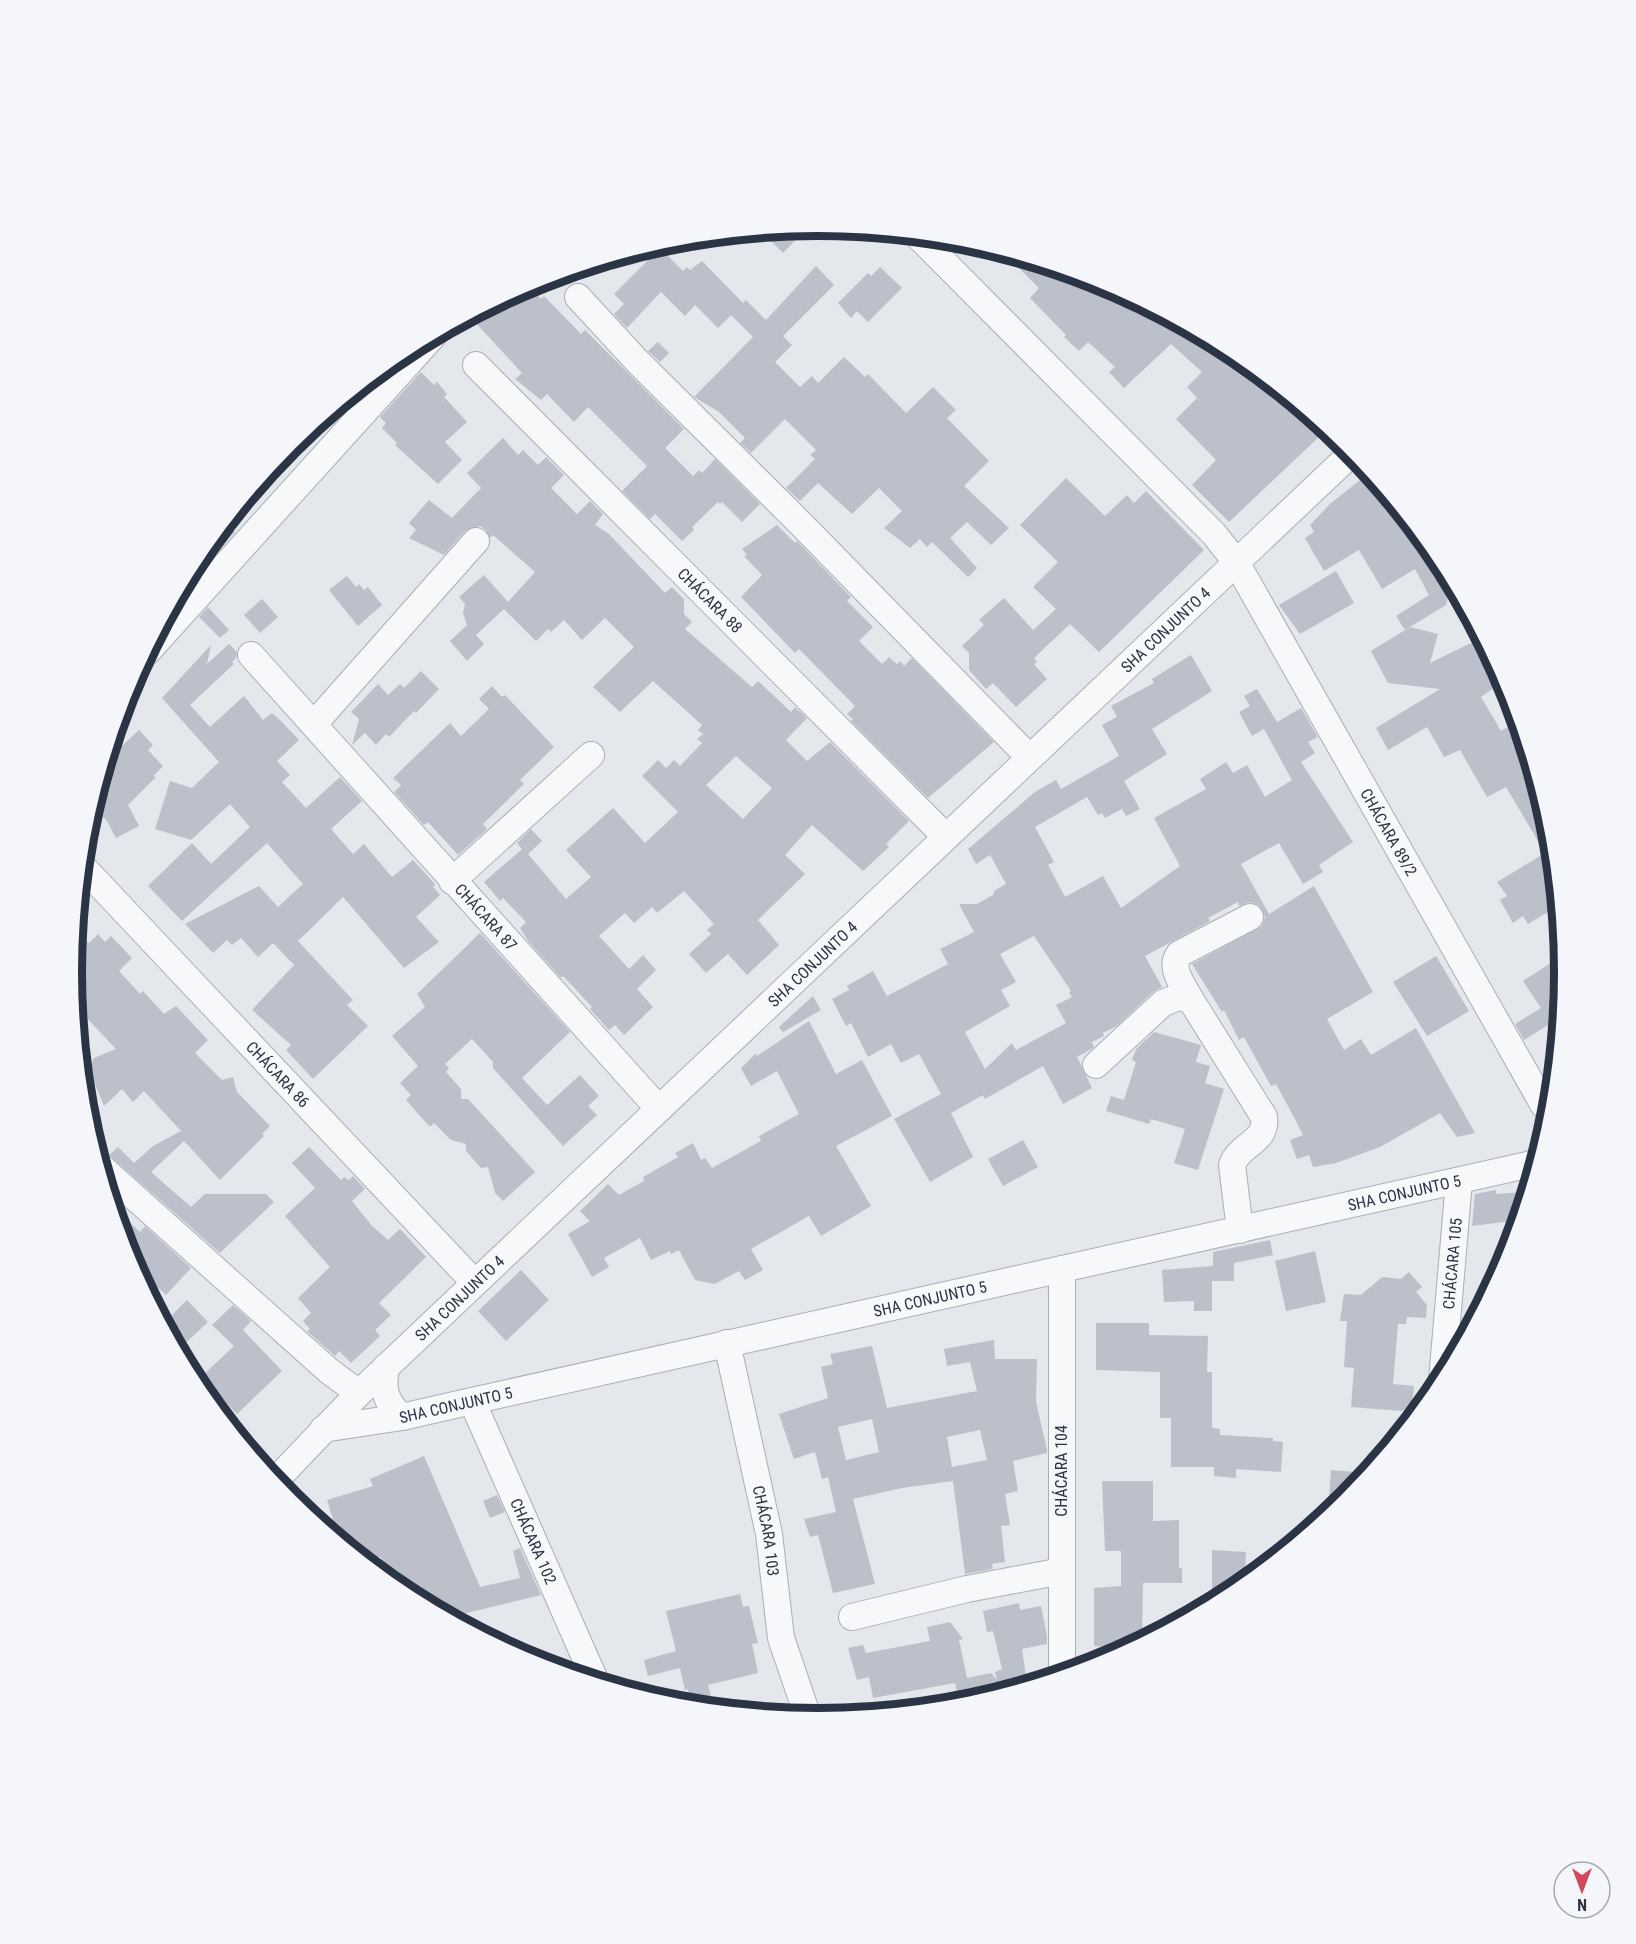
<svg xmlns="http://www.w3.org/2000/svg" width="1636" height="1944" font-family="'Roboto Condensed',sans-serif">
<style>
.building{fill:#bbc0ca;fill-rule:evenodd}
.lines{fill:none;stroke-linecap:round;stroke-linejoin:round}
.minor-casing{stroke:#a9aeb7;stroke-width:28}
.minor{stroke:#f7f8fa;stroke-width:26}
.labels{text-anchor:middle;stroke-width:4.5;stroke-linejoin:round;paint-order:stroke}
.street-label{font-size:16px;fill:#2b3445;stroke:#f4f6f9}
.rim{fill:none;stroke:#2b3445;stroke-width:8}
</style>
<rect width="100%" height="100%" fill="#e4e7ec"/>
<g class="building">
<polygon points="808,227 783,253 770,240 781,230"/>
<polygon points="657,245 683,271 687,267 690,270 702,261 743,303 746,300 766,320 816,266 834,285 783,336 792,345 775,362 800,387 812,376 818,383 844,357 865,377 868,374 906,413 933,387 956,410 947,418 989,461 964,486 1009,528 991,545 967,522 950,538 977,568 968,577 932,542 927,547 920,539 910,548 884,528 902,511 879,488 852,514 818,483 800,501 786,488 815,459 810,455 816,450 785,419 751,453 740,443 745,438 719,412 694,397 753,337 731,315 718,328 695,305 685,316 661,292 627,328 614,314 624,304 614,294 649,259 640,250"/>
<polygon points="1004,253 1104,283 1233,352 1295,403 1292,405 1322,434 1229,522 1192,485 1216,460 1176,419 1197,398 1187,387 1202,372 1171,344 1124,388 1109,372 1115,367 1088,342 1079,351 1064,337 1066,335 1030,298 1039,288"/>
<polygon points="880,267 902,288 868,322 857,311 851,318 838,303 868,273 871,276"/>
<polygon points="528,285 541,299 544,296 581,334 585,330 684,429 665,448 693,476 699,470 702,473 715,459 760,504 742,522 722,502 720,504 718,502 692,527 694,530 682,541 655,514 650,519 622,491 647,466 588,407 574,422 547,394 541,400 515,379 522,373 473,320 483,309"/>
<polygon points="658,342 669,353 660,362 648,351"/>
<polygon points="421,372 434,385 437,382 447,394 444,397 467,422 445,442 462,460 438,484 395,445 397,443 382,428 386,423 380,417"/>
<path d="M503 438 518 455 523 450 538 465 546 457 564 475 551 488 577 514 590 501 603 514 595 525 609 534 665 593 672 587 684 599V614L692 622 685 629 752 687 758 681 791 712 795 707 807 718 786 740 807 761 830 742 909 821 886 844 889 847 863 871 812 825 785 855 805 874 758 920 779 945 747 975 728 954 706 973 689 954 711 934 707 930 714 924 684 891 657 913 652 907 634 923 625 913 599 936 629 969 643 955 656 970 637 989 653 1007 624 1035 615 1025 609 1030 590 1009 592 1007 563 976 561 978 528 941 520 928 526 922 503 898 500 901 484 882 522 849 517 843 531 829 542 841 528 854 566 899 591 877 566 850 613 808 645 843 678 812 642 776 658 760 666 768 674 760 680 766 702 743 697 739 703 734 698 730 702 725 653 681 620 712 593 687 634 647 605 618 582 640 564 620 551 632 548 629 536 641 504 609 476 635 484 644 467 661 450 641 467 625 463 613 465 604 459 597 484 575 508 602 535 572 493 535 490 538 486 530 480 526 465 531 444 555 409 538 416 530 409 523 429 500 452 518 481 488 467 473ZM736 756 772 788 743 819 706 785Z"/>
<polygon points="1369,473 1438,558 1452,583 1446,605 1405,630 1396,616 1429,595 1415,569 1382,589 1359,550 1324,571 1305,538 1314,532 1310,525 1331,503"/>
<polygon points="1066,478 1105,516 1127,495 1134,503 1146,491 1204,550 1099,652 1070,624 1034,658 1037,662 1034,664 1047,679 1016,707 993,683 986,689 969,670 969,653 962,646 984,625 979,620 1004,598 1033,630 1056,609 1033,587 1058,562 1020,525"/>
<polygon points="226,524 235,532 177,597 198,557"/>
<polygon points="777,525 795,543 797,541 851,597 847,601 873,627 859,641 882,664 889,657 897,664 900,661 904,666 912,658 994,742 928,798 851,721 853,719 847,714 855,706 799,649 795,653 741,597 762,575 744,556 747,555 742,549"/>
<polygon points="1336,571 1354,603 1300,634 1279,605"/>
<polygon points="347,576 356,587 359,584 364,590 368,587 382,605 358,626 329,590"/>
<polygon points="262,599 278,617 260,633 244,615"/>
<polygon points="208,607 229,630 220,638 199,617"/>
<polygon points="1410,627 1438,634 1430,663 1471,643 1486,646 1504,681 1481,697 1501,731 1518,721 1530,763 1522,767 1542,802 1550,831 1558,906 1528,924 1523,916 1513,923 1500,900 1507,896 1497,882 1545,853 1506,787 1487,797 1460,750 1444,757 1427,727 1388,750 1376,728 1440,689 1388,683 1371,651"/>
<polygon points="229,644 237,652 236,658 232,662 234,664 190,705 210,727 244,696 263,720 272,713 280,720 299,740 277,761 290,775 282,782 306,808 340,777 362,801 331,829 353,854 364,844 392,877 413,860 435,884 433,887 440,895 416,917 439,942 404,968 343,897 298,941 353,1000 347,1005 368,1026 313,1079 286,1050 291,1045 252,1010 294,965 273,943 258,957 241,938 232,945 227,940 213,953 185,924 259,886 278,907 303,884 267,843 182,921 148,886 192,843 211,864 250,827 230,804 191,840 155,829 170,781 192,788 219,762 162,698 211,645 207,664"/>
<path d="M1191 655 1212 691 1152 729 1167 754 1124 781 1140 809 1126 816 1122 809 1105 818 1102 813 1098 815 1087 797 1035 827 1054 862 1048 865 1065 897 1103 876 1121 908 1180 866 1154 818 1206 789 1200 779 1226 762 1233 773 1247 765 1265 797 1292 780 1264 729 1252 736 1239 712 1250 706 1244 696 1257 689 1277 722 1301 708 1318 737 1308 742 1315 753 1301 762 1353 842 1319 865 1323 872 1303 884 1279 843 1241 864 1269 914 1314 886 1373 992 1327 1019 1344 1050 1361 1039 1371 1055 1416 1028 1475 1133 1457 1137 1440 1113 1380 1147 1336 1163 1313 1167 1309 1155 1297 1159 1290 1140 1303 1135 1294 1117 1276 1084 1271 1086 1244 1037 1239 1040 1224 1010 1222 1012 1192 964 1262 926 1265 917 1258 905 1250 902 1239 906 1238 902 1208 918 1210 921 1145 956 1162 987 1153 992 1117 1026 1103 1033 1104 1036 1092 1042 1094 1047 1090 1050 1077 1057 1092 1088 1063 1104 1043 1066 985 1099 983 1095 951 1113 973 1157 930 1182 894 1119 941 1094 919 1054 901 1063 891 1044 868 1057 851 1023 846 1026 832 999 849 990 847 986 873 971 887 996 948 964 940 949 974 932 959 904H977L993 895 995 890 1006 884 990 855 976 864 968 849 1035 792 1056 780 1061 789 1119 756 1102 725 1117 717 1111 706 1154 683 1152 679ZM1034 936 1071 991 1069 992 1072 997 1056 1005 1066 1023 1016 1050 1012 1043 985 1069 965 1032 1010 1006 1001 990 1016 982 1000 954Z"/>
<polygon points="421,671 439,689 416,713 414,711 389,737 386,734 376,745 365,733 352,745 359,719 351,712 378,684 388,695 400,684 404,688"/>
<polygon points="492,686 502,697 505,695 554,747 520,780 524,784 483,824 487,829 458,855 428,822 424,825 394,792 401,785 393,778 450,723 461,736 489,709 479,699"/>
<polygon points="139,730 153,745 148,750 163,766 153,776 156,777 128,805 139,826 116,838 107,821 92,806 106,761"/>
<polygon points="480,933 570,1032 522,1078 547,1105 580,1075 599,1096 588,1106 597,1115 563,1146 493,1068 493,1062 472,1039 445,1064 449,1068 446,1072 461,1089 461,1099 468,1099 535,1172 503,1201 495,1193 488,1167 481,1168 466,1151 466,1144 451,1140 434,1123 430,1127 406,1100 411,1095 400,1083 418,1066 392,1036 425,1007 417,994"/>
<polygon points="98,934 105,942 111,936 132,958 119,971 140,994 143,991 164,1014 176,1006 208,1040 195,1053 222,1080 233,1077 237,1092 270,1126 262,1134 264,1136 220,1180 184,1141 151,1172 191,1207 205,1194 266,1194 274,1202 220,1253 109,1155 118,1147 134,1163 153,1146 181,1131 144,1091 133,1102 122,1089 104,1106 94,1081 84,1080 94,1058 116,1049 84,1015 77,1022 72,972 74,951 86,940 89,943"/>
<polygon points="1436,956 1469,1011 1427,1036 1393,982"/>
<polygon points="1562,956 1564,972 1559,1018 1524,1040 1515,1024 1541,1008 1523,981"/>
<polygon points="813,996 821,1010 783,1032 779,1027"/>
<polygon points="809,1021 836,1074 862,1060 892,1116 836,1146 871,1206 821,1236 809,1216 751,1249 763,1270 745,1280 739,1271 715,1284 695,1280 679,1250 671,1254 670,1251 651,1260 640,1238 604,1258 609,1267 592,1277 568,1234 590,1221 580,1211 608,1184 619,1195 644,1181 643,1177 678,1157 675,1153 693,1143 701,1160 705,1158 712,1168 761,1141 759,1136 799,1114 777,1071 751,1086 741,1068 756,1053 757,1056"/>
<polygon points="1154,1032 1201,1045 1196,1062 1210,1066 1205,1083 1224,1089 1198,1170 1174,1163 1185,1129 1151,1119 1149,1124 1106,1111 1111,1096 1124,1100 1136,1062 1132,1060 1136,1049"/>
<polygon points="1023,1140 1038,1167 1003,1186 988,1159"/>
<polygon points="309,1147 341,1180 344,1177 349,1180 353,1176 365,1189 352,1201 372,1226 388,1240 400,1229 426,1257 379,1303 391,1315 375,1330 380,1336 351,1363 339,1351 335,1356 307,1331 310,1329 303,1321 311,1313 298,1298 330,1267 285,1216 315,1188 292,1163"/>
<polygon points="1496,1190 1496,1194 1527,1192 1519,1220 1472,1226 1475,1194"/>
<polygon points="114,1208 140,1232 145,1226 191,1268 166,1295 131,1261"/>
<polygon points="1270,1240 1273,1255 1234,1263 1234,1281 1212,1281 1212,1311 1194,1311 1194,1301 1164,1302 1162,1270 1213,1266 1213,1252"/>
<polygon points="1315,1251 1326,1302 1286,1311 1275,1261"/>
<polygon points="521,1270 549,1300 506,1341 478,1311"/>
<polygon points="1409,1272 1422,1287 1416,1292 1427,1305 1426,1318 1407,1317 1406,1324 1398,1324 1393,1384 1414,1386 1412,1405 1402,1411 1351,1407 1354,1368 1344,1367 1347,1321 1340,1321 1344,1294 1361,1295 1382,1277 1401,1279"/>
<polygon points="187,1300 208,1322 178,1350 164,1323"/>
<polygon points="233,1305 251,1321 243,1330 282,1371 237,1414 201,1377 234,1346 212,1325"/>
<polygon points="1096,1323 1149,1323 1149,1335 1208,1336 1207,1372 1212,1372 1212,1428 1220,1429 1220,1435 1273,1438 1273,1441 1283,1442 1281,1472 1236,1469 1236,1478 1214,1476 1214,1467 1171,1467 1171,1418 1160,1418 1160,1372 1096,1370"/>
<path d="M994 1340 995 1359H1037L1036 1402 1047 1450V1453L1013 1461 1018 1491 1005 1494 1010 1525 1001 1526 1005 1562 992 1564 993 1569 965 1574 953 1481 902 1488 853 1499 875 1584 833 1593 818 1535 810 1537 804 1519 836 1512 828 1477 822 1479 815 1452 794 1459 779 1414 828 1398 821 1367 833 1364 830 1354 872 1346 887 1408 977 1391 970 1362 947 1366 944 1349ZM872 1419 879 1452 846 1460 838 1427ZM980 1430 987 1460 952 1467 947 1437Z"/>
<polygon points="424,1456 480,1587 520,1578 513,1551 520,1548 541,1595 450,1617 403,1592 388,1579 381,1557 366,1561 339,1539 327,1500 373,1486 370,1479"/>
<polygon points="1331,1470 1368,1473 1345,1500 1328,1514"/>
<polygon points="1102,1481 1153,1481 1153,1521 1179,1520 1179,1568 1182,1568 1182,1583 1143,1583 1142,1640 1116,1655 1116,1647 1094,1646 1094,1588 1121,1586 1121,1551 1105,1551"/>
<polygon points="497,1495 505,1512 490,1518 483,1501"/>
<polygon points="1212,1550 1246,1552 1245,1570 1259,1570 1232,1592 1223,1597 1212,1596"/>
<polygon points="740,1594 743,1607 749,1606 758,1643 752,1644 758,1673 708,1685 712,1700 693,1706 690,1705 688,1689 685,1690 680,1668 648,1676 644,1660 676,1651 666,1611"/>
<polygon points="1019,1603 1020,1610 1041,1606 1047,1636 1047,1644 1022,1649 1027,1684 960,1704 955,1683 873,1698 869,1677 857,1680 848,1648 863,1645 866,1653 930,1641 927,1627 950,1622 963,1639 959,1640 967,1678 991,1673 997,1680 995,1672 1002,1669 993,1631 987,1632 983,1611"/>
</g>
<g class="lines">
<defs>
<g id="minor">
<path id="s1" d="M918 236 1214 534 1236 562 1543 1104"/>
<polyline points="578,297 637,361 802,525 1029,757"/>
<path id="s2" d="M476 365 945 836"/>
<polyline points="148,651 433,336"/>
<path id="s3" d="M251 655 659 1109"/>
<polyline points="314,724 476,541"/>
<path id="s4" d="M82 866 475 1283"/>
<polyline points="452,881 591,755"/>
<path d="M1189 997C1182 983 1169 968 1179 954L1250 917"/>
<path d="M1096 1065 1163 1003 1176 998 1189 997 1264 1117C1268 1142 1239 1144 1232 1165L1240 1230"/>
<polyline points="102,1168 329,1371 359,1393"/>
<path id="s5" d="M727 1343 769 1534 781 1638 808 1717"/>
<path d="M386 1367C382 1389 385 1402 402 1417"/>
<path id="s6" d="M1442 1380 1459 1181"/>
<path id="s7" d="M472 1401 595 1680"/>
<path id="s8" d="M323 1429 402 1417 472 1401 1536 1163"/>
<path id="s9" d="M275 1481 359 1393 1352 453"/>
<polyline points="852,1617 967,1589 1062,1571"/>
<polyline points="1062,1674 1062,1269"/>
</g>
</defs>
<use href="#minor" class="minor-casing"/>
<use href="#minor" class="minor"/>
</g>
<g class="labels">
<g class="street-label">
<text dy="6" stroke="none"><textPath href="#s2" startOffset="332">CHÁCARA 88</textPath></text>
<text dy="6" stroke="none"><textPath href="#s9" startOffset="1232">SHA CONJUNTO 4</textPath></text>
<text dy="6" stroke="none"><textPath href="#s1" startOffset="766">CHÁCARA 89/2</textPath></text>
<text dy="6" stroke="none"><textPath href="#s3" startOffset="352">CHÁCARA 87</textPath></text>
<text dy="6" stroke="none"><textPath href="#s9" startOffset="746">SHA CONJUNTO 4</textPath></text>
<text dy="6" stroke="none"><textPath href="#s4" startOffset="286">CHÁCARA 86</textPath></text>
<text dy="6" stroke="none"><textPath href="#s8" startOffset="1107">SHA CONJUNTO 5</textPath></text>
<text dy="6" stroke="none"><textPath href="#s6" startOffset="117">CHÁCARA 105</textPath></text>
<text dy="6" stroke="none"><textPath href="#s8" startOffset="621">SHA CONJUNTO 5</textPath></text>
<text dy="6" stroke="none"><textPath href="#s9" startOffset="260">SHA CONJUNTO 4</textPath></text>
<text dy="6" stroke="none"><textPath href="#s8" startOffset="135">SHA CONJUNTO 5</textPath></text>
<text transform="translate(1061 1471) rotate(-90)" y="6">CHÁCARA 104</text>
<text dy="6" stroke="none"><textPath href="#s5" startOffset="192">CHÁCARA 103</textPath></text>
<text dy="6" stroke="none"><textPath href="#s7" startOffset="153">CHÁCARA 102</textPath></text>
</g>
</g>
<path d="M0 0H1636V1944H0ZM82 972a736 736 0 1 1 1472 0a736 736 0 1 1-1472 0Z" fill="#f4f6f9" fill-rule="evenodd"/>
<path class="rim" d="M82 972a736 736 0 1 1 1472 0a736 736 0 1 1-1472 0Z"/>
<g transform="translate(1582 1890) rotate(180)"><circle r="28" fill="#f4f6f9" stroke="#a4a8b1" stroke-width="1.5"/>
<path d="M0-4.5L10 22L0 15L-10 22Z" fill="#d1495b"/>
<text y="-9" font-size="16" font-weight="bold" text-anchor="middle" fill="#2b3445">N</text>
</g>
</svg>
